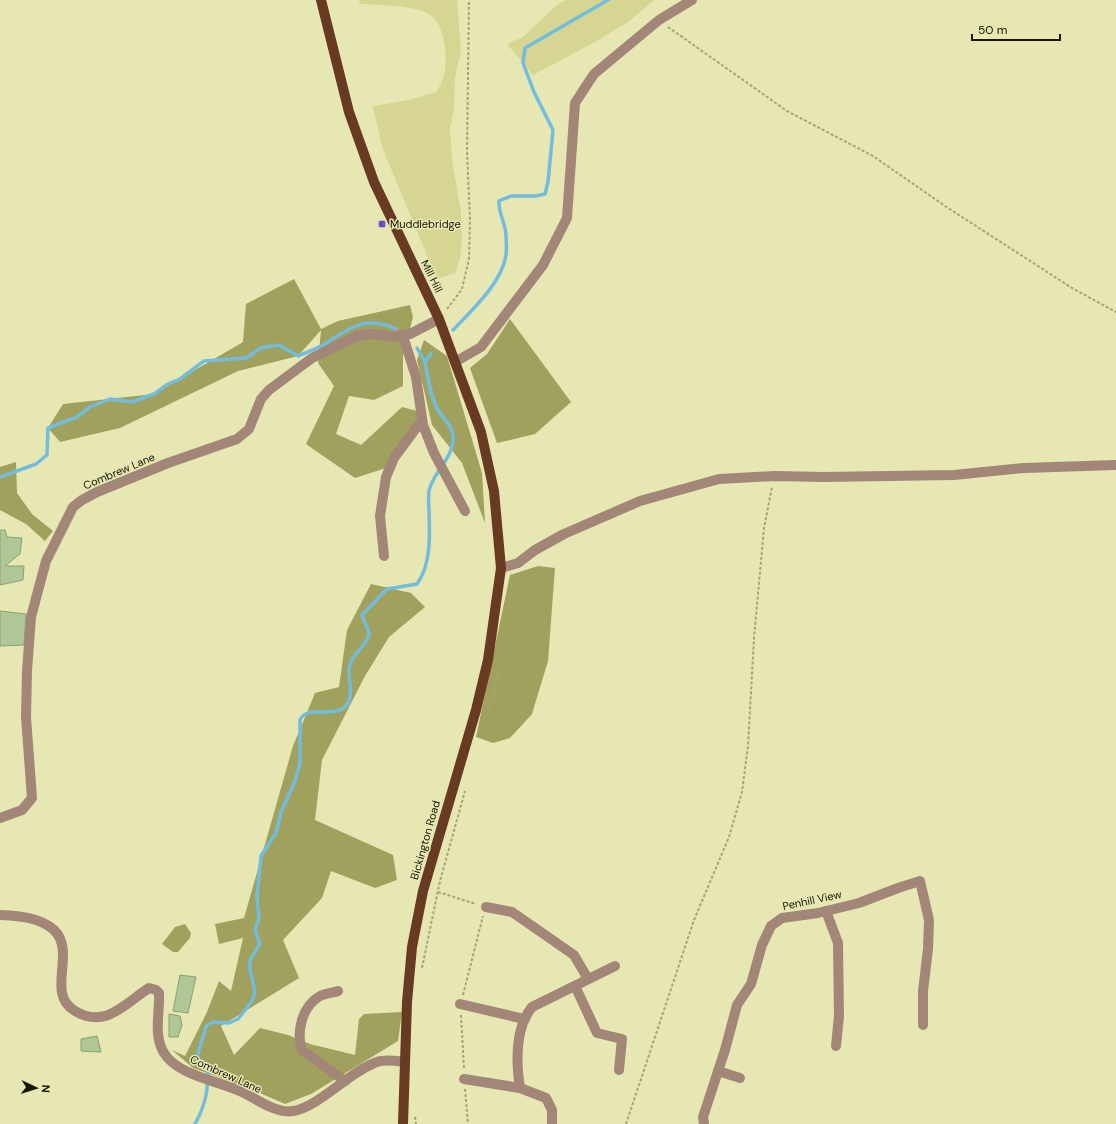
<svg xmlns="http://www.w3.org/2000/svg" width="1116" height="1124" font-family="'DM Sans',sans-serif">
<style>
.green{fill:#d6d692}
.forest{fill:#a1a15e}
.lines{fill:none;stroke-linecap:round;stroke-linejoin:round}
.stream{stroke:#72bdde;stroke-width:3.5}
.building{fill:#afc697;stroke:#8ba072}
.path{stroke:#a4a47a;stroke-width:2;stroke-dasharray:3 2;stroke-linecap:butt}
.minor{stroke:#a28678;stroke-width:10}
.major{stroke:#683a21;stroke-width:10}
.poi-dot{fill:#674cc5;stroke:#e6e7b2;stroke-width:1.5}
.labels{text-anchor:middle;stroke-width:3;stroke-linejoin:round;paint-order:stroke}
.poi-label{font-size:11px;fill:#161603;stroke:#e6e7b2;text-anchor:start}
.street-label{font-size:11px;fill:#161603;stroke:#e6e7b2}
</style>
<rect width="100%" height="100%" fill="#e6e7b2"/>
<g class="green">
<path d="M359 0H457L461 51 455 77 454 110 450 128 452 159 461 213 462 241 460 258 455 273 437 279 382 147 373 106 409 100 436 92C445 80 447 62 445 48 443 36 441 26 433 17 422 5 376 5 360 4Z"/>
<polygon points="566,0 654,0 628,22 595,42 533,75 507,44 523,37 558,4"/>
</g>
<g class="forest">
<polygon points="294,279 321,329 338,321 410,305 413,317 403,356 403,386 374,400 349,396 336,434 361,445 402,407 421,412 386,468 355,478 306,444 334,386 318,363 321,330 298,356 238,371 120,428 60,442 48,428 63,404 154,394 243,342 246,304"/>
<polygon points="510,319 571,402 535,434 497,443 470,368 487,354"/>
<polygon points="424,340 447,356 482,473 485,523 462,463 432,425 417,360"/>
<polygon points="16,462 17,493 32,514 53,531 45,541 26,524 0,510 0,467"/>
<polygon points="538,566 555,568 548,661 532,714 510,738 493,743 476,737 510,575"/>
<polygon points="371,584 411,593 425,607 389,637 365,676 322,760 315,820 393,855 397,880 375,888 331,871 322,898 283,940 299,978 221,1026 234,1055 260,1028 288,1035 310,1044 355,1055 359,1019 364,1014 402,1012 398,1041 311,1094 285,1104 246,1087 193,1068 172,1050 185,1056 207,1012 219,981 231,991 243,938 219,944 215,924 244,918 293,746 315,693 339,687 347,630"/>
<polygon points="185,924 191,933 190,938 178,952 173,952 162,944 175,927"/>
</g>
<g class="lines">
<g class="stream">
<path d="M453 330C471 311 502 283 506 255 507 248 506 240 506 234 505 222 498 212 499 201L511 196H536L545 194 548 182 553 130 534 92 523 63 525 48 608 0"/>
<polyline points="417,348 425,362"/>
<path d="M0 477 36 464 47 455 48 428 77 417 90 407 110 399 132 402 154 394 168 384 180 379 204 361 246 358 261 348 279 345 298 356C306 353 315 349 323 345 349 329 365 314 396 329"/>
<path d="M195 1124C207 1102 208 1089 208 1065L197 1058C199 1046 204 1037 206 1026L213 1022 229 1023 238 1019 252 1001 255 992 250 969V960L260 944 255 929 259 919 257 896 261 856 276 833 281 812 295 781 300 763V720C307 705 329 717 342 709 356 701 348 681 349 669 350 655 365 648 369 635 370 629 363 622 362 615L387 589 417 584C431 565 430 535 429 513 429 506 428 498 429 491 432 474 451 460 453 442 455 427 444 420 438 410 430 396 428 377 425 362L431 354"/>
</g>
</g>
<g class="building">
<polygon points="0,530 5,530 7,537 22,538 20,554 5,566 24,566 23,580 0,585"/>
<polygon points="0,611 26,614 24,645 0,646"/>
<polygon points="180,975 196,977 188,1013 173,1011"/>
<polygon points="169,1014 180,1016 182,1025 178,1037 169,1037"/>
<polygon points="97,1036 101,1052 81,1051 81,1039"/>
</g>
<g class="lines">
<g class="path">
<polyline points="668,27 787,111 873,156 945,206 1072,288 1116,312"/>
<polyline points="447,309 462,289 469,259 470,220 467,151 469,0"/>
<polyline points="488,710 496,684 498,670"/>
<polyline points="438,892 476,904"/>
<polyline points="422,968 440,881 465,791"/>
<polyline points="463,995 483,916"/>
<polyline points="461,1015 464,1068"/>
<polyline points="465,1089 468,1124"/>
<polyline points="415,1117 416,1124"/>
<polyline points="626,1124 694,920 729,837 742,792 748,746 754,638 764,528 772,487"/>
</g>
<g class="minor">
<polyline points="403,336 416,377 423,425 434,453 465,511"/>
<polyline points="455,362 481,347 543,265 567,218 575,103 594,74 659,20 692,0"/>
<polyline points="384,556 380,516 386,477 394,458 422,420"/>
<polyline points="501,568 518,563 535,550 564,534 640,501 719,479 775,476 823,477 954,475 1024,468 1116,465"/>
<polyline points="0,818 22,810 32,798 26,717 27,671 31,617 46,561 73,507 82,500 97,492 168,463 237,439 249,429 261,399 269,390 312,358 357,336 371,334 394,337 410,334 439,319"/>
<polyline points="486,907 512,912 574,955 588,979"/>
<polyline points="826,911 838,943 839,1016 836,1046"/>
<path d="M0 915C18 916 40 917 54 930 77 952 45 994 75 1011 106 1029 124 1004 149 988L156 990 159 993C160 1012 153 1036 164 1053 178 1076 220 1081 242 1092 257 1099 276 1114 293 1111 319 1107 350 1071 377 1062 385 1059 396 1061 405 1062"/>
<polyline points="575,986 597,1033 622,1039 619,1070"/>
<path d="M338 991C333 993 325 993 320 996 302 1006 296 1032 302 1050L345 1081"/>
<polyline points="460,1004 524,1019"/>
<polyline points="718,1071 740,1078"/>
<polyline points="464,1079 520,1088"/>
<path d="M552 1124V1110L546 1098 520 1088C516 1062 515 1028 532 1007L615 966"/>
<polyline points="704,1124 703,1117 725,1050 737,1005 751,984 762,945 771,926 782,918 818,913 859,903 898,888 920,881 929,920 928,949 923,991 923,1025"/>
</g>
<polyline class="major" points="321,0 349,112 374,182 439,319 481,432 494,491 501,568 488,660 476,710 423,891 412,947 407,1002 403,1124"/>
</g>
<rect class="poi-dot" x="378" y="220" width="8" height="8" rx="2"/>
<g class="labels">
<g class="poi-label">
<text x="390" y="228">Muddlebridge</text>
</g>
<g class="street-label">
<text transform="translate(432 276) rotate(64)" y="4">Mill Hill</text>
<text transform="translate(119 471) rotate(-23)" y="4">Combrew Lane</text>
<text transform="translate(425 840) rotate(-74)" y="4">Bickington Road</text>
<text transform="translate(812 900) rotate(-12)" y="4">Penhill View</text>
<text transform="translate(226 1074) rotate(24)" y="4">Combrew Lane</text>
</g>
</g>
<g transform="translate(36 1088) rotate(94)" stroke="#e6e7b2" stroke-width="3" paint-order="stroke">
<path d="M0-3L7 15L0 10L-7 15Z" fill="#161603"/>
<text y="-6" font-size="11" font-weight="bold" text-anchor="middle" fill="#161603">N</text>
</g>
<path d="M972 34v6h88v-6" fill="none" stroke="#161603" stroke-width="2"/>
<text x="978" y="34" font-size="12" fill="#161603" stroke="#e6e7b2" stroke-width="3" paint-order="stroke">50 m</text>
</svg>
